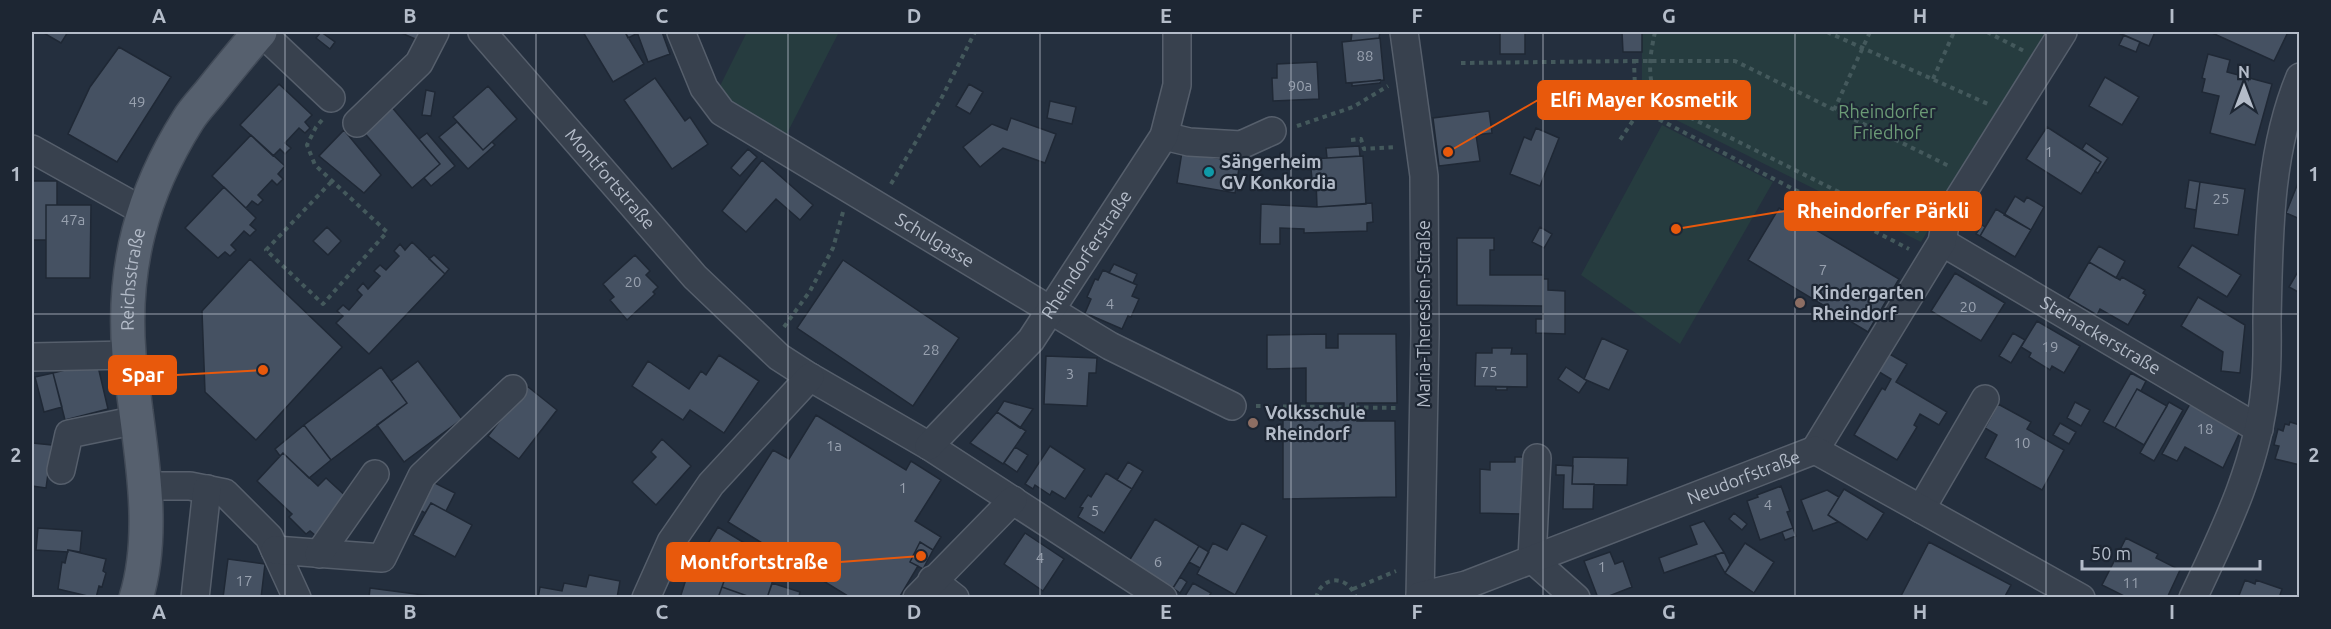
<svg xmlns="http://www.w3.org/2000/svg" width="2331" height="629" viewBox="0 0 2331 629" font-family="Ubuntu,sans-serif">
<rect width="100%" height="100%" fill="#242f3e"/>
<!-- green -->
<path fill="#263c3f" d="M747,32h92l-59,115 -67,-47z
M1642,32h404l-125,210 -279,-139z
M1662,125l111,57 -93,162 -99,-69z"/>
<!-- building -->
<path fill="#455162" stroke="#1f2835" stroke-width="1.5" d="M42,32h26l-7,11z
M321,32l14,10 -5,7 -14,-11z
M399,32h25l-4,9z
M583,32h42l19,32 -31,18z
M625,32h15l-12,6z
M637,32h25l8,22 -22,8z
M1352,32h28l-1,6 -28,3z
M1488,32h154v20h-19l-1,-20 -97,1v21h-25v-21h-12z
M2116,32h39l-6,14z
M2210,32h78l-14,29z
M2124,35l16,7 -4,10 -17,-7z
M1380,38l4,42 -38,3 -4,-41z
M119,47l52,30 -54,85 -49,-28 22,-47z
M2208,54l22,6 -3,12 45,12 -17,61 -45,-12 9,-37 -17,-4 3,-13 -3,-1z
M1317,62l2,37 -46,2 -1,-23h5v-14z
M2105,77l34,20 -17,28 -33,-19z
M655,78l30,43 5,-4 18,27 -36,25 -48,-69z
M1380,80v3l-28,3v-3z
M279,84l33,31 -7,7 5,6 -5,5 -6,-5 -14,15 6,5 -6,6 -5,-5 -7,7 -33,-31z
M969,84l14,8 -13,22 -14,-8z
M488,86l29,33 -34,31 -30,-33z
M426,90l9,2 -4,24 -9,-1z
M1050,101l26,6 -4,17 -25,-6z
M390,105l50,59 -28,24 -51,-59z
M1489,111l3,22 -16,2 4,26 -41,5 -6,-48z
M1011,118l45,16 -11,29 -42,-15 -23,19 -17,-20 29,-23 15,6z
M457,122l26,28 9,-8 3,3 -27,24 -29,-32z
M2047,127l54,35 -20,32 -55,-35z
M1536,128l23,10 -19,48 -30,-12 14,-37 7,3z
M344,130l37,45 -17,18 -45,-37z
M427,133l28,33 -24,20 -7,-8 16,-14 -21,-25z
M251,135l34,31 -7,8 5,5 -6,6 -5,-5 -14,15 5,5 -5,5 -6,-4 -6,7 -34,-32z
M2086,143l22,15 -10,15 -3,-2 6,-9 -19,-13z
M1359,146l1,10 -33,2 -1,-10z
M748,149l9,8 -17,19 -9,-8z
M1182,152l58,10 -5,31 -58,-10z
M1363,156l3,48 -49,3 -1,-28h-4l-2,-20z
M762,160l51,45 -13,15 -24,-21 -30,33 -24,-21z
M2300,178v41l-14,-6z
M2189,180l11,2 -4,28 -11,-2z
M32,181h25v24h-11v35h-14z
M2200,182l45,7 -7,46 -44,-7z
M224,187l32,31 -6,7 6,5 -6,6 -6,-5 -13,14 5,5 -6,6 -5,-4 -7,6 -33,-30z
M2015,196l9,6 3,-5 17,10 -13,23 -27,-15z
M1372,203l1,19 -6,1v8l-63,2v-4l-24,-1v16h-20l1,-40 56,3z
M46,205h45l-1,73h-44z
M1779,208l120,71 -31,53 -120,-72z
M1996,209l35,21 -16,27 -35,-21z
M1982,225l3,2 -5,9 -4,-2z
M327,227l14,14 -13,14 -15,-14z
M1540,227l12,7 -8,14 -12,-6z
M1457,238h37v12h-4v25h53v31l-86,-1z
M412,242l33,32 -76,80 -33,-31 7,-7 -6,-5 6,-6 6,5 13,-15 -5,-5 6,-7 5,6 12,-13 -6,-5 6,-6 6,5 13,-14 -5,-5 6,-7 5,6z
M2192,245l49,30 -14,22 -49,-30z
M2099,246l26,15 -9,17 -27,-16z
M434,255l15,14 -4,5 -16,-15z
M635,255l15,16 -4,4 12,12 -5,5 2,2 -28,26 -17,-20 4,-3 -11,-13z
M250,259l92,88 -86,93 -51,-48 -3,-81z
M843,260l116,78 -46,68 -116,-78z
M2089,262l31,18 2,-3 23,13 -2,3 3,2 -18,30 -28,-16 -3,6 -29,-17z
M1114,264l23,10 -4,9 -24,-10z
M2300,268v25l-11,-6z
M1103,270l34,15 -5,11 7,3 -8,18 -3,-1 -6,13 -37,-16 6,-14 -4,-2 8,-18 3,1z
M1955,273l50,30 -24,38 -50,-30z
M1543,279h5v11l17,1v43l-29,-1v-14h7z
M2198,297l47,28 -5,48 -19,-2 2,-19 -42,-26z
M2037,321l43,25 -16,27 -12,-7 -2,4 -21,-13 2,-4 -10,-6z
M2013,333l12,7 -14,23 -12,-7z
M1326,334v14h12v-14h58l1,69h-40v18h38l1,76 -113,2v-79h61v-17h-38v-35l-39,1v-34z
M1602,338l26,12 -19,40 -25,-11z
M1492,348h20l-1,6h16v33l-52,-1 1,-33h16z
M1886,352l21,12 -11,18 51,30 -8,13 -19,-11 -6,11 3,2 -20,33 -43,-25 28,-47 3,2 6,-11 -15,-9z
M719,355l40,26 -35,52 -34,-23 -7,10 -51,-34 16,-25 41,28 12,-18 5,4z
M1046,356l51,2 -1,15h-7l-2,33 -43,-2z
M418,361l44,58 -58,43 -27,-37 30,-22 -16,-22z
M97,362l11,47 -43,11 -12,-47z
M381,367l26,36 -76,57 -27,-35z
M1566,367l21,14 -8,12 -21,-14z
M53,373l9,34 -18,5 -9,-35z
M2131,373l15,8 -5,10 -4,-2 -22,39 -12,-6z
M527,386l30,24 -38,49 -31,-23z
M1496,387h11v3h-11z
M2137,389l30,17 -23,39 -29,-17z
M1004,401l29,8 -13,19 -23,-16z
M2075,402l15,8 -9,16 -14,-8z
M2169,402l14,8 -29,51 -14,-8z
M1998,404l33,18 -4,7 37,21 -22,40 -57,-32 12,-23 -12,-7z
M2190,404l50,28 -17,36 -38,-21 -8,14 -15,-7z
M997,412l29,19 -23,33 -33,-21z
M816,415l90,55 5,-9 30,19 -26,41 26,16 -8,13 -13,-8 -10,20 8,4 -19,32h-48l-123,-76 45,-72 16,9z
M2290,422l10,3v40l-25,-6 4,-13 -5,-1 4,-16 5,2 2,-7 4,1z
M2060,423l16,9 -7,12 -16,-9z
M304,425l27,35 -22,18 -26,-25 -3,3 -5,-7z
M662,439l29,27 -35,39 -24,-23 24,-25 -5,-5z
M32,443l20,2 -6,43 -14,-2z
M1050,446l35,23 -20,30 -13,-8 -2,4 -15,-10 -2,4 -8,-5z
M1015,447l13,8 -11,17 -13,-9z
M283,453l35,33 8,-8 24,22 -34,36 -6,-5 -4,3 -17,-17 3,-3 -35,-33z
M1515,457h13l-1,25h-5l-1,32 -41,-1v-44l10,1v-8h25z
M1573,457l55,1 -1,27 -55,-1z
M1128,462l15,9 -11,18 -15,-9z
M1556,465l17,1 -1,18h22l-1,25h-30l1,-34h-8z
M1106,473l26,16 -28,44 -26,-16 5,-9 -3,-1 8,-12 3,2z
M429,480l26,13 -9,18 -15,-8 -6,10 -10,-6z
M1781,486l9,25 -3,1 6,16 -33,12 -13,-39 11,-4 -1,-2z
M1844,489l40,24 -17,27 -39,-25z
M1827,490l12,7 -11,18 10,7 -25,9 -12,-31z
M431,503l41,22 -17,32 -42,-22z
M1734,513l13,11 -5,6 -13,-11z
M1155,519l44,27 -26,42 -44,-27z
M1704,521l20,31 -60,21 -5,-15 38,-14 -7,-18z
M1242,523l25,13 -32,59 -38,-21 16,-31 14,7z
M718,527l61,37 -12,34h-14l-31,-11 6,-17 -30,-10z
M38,528l44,3 -2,21 -12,-2v2l-32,-2z
M1793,528l3,8 -11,4 -3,-8z
M1025,533l39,26 -21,32 -39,-27z
M2126,538l32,16 -2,4 24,12 -13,28h-39l-26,-13z
M920,542l13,8 -10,19 -13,-7z
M1929,542l82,43 -7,13h-104z
M1745,543l29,19 -20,31 -29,-20z
M1199,546l10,6 -9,16 -11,-6z
M68,550l38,9 -3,12 3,2 -4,14 -3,-1 -3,12 -38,-9 4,-27 3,1z
M1610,552l5,12 8,-3 9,26 -28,11h-6l-14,-37z
M1724,552l6,13 -5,8 -10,-18z
M228,559l37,5 -4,34h-38z
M698,560l30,10 -10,28h-38l8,-25 5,2z
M589,575l31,6 -3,17h-79l2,-11 22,4 2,-8 22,4z
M1180,577l7,5 -7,11 -7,-5z
M2245,580l10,4 1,-4 26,9 -3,9h-41z
M772,583l28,9 -1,4 5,2h-37z
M1193,583l18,10 -3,5 -23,-2z
M722,587l31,11h-35z
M370,588l76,10h-77z"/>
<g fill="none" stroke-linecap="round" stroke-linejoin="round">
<defs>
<g id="minor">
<path d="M261,32l70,66"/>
<path id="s1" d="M482,32l213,245 84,80 31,20 119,69 234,152"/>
<path id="s2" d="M681,32l23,56 18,24 388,234 122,60"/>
<path d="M1404,32l20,144 1,158 -5,264"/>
<path d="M357,123l62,-60 16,-31"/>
<path d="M1164,136l25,6 52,3 31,-14"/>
<path d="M32,149l111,62"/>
<path id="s3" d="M1942,242l317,187"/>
<path d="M32,357l97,-2"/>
<path id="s4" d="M929,446l102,-106 133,-204 13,-51v-53"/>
<path d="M1815,450l127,-208 4,-23 117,-187"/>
<path d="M1537,458l-5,101 44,39"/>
<path d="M61,470l8,-36 68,-14"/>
<path d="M146,486h44l35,7 44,44 28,61"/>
<path d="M1921,509l64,-110"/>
<path d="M275,550l107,8 40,-82 91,-87"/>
<path d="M319,554l56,-80"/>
<path d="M932,580l23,18"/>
<path id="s5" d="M1420,596l46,-11 349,-135 266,148"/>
<path d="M195,598l12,-109"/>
<path d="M646,598l25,-56 40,-58 99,-107"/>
<path d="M917,598l96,-98"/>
<path d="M2193,598c32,-68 65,-135 72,-210 3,-23 2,-46 2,-68 2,-82 1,-166 33,-243"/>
</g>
<g id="major">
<path id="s6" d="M136,598c18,-58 8,-127 0,-186 -2,-19 -6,-39 -7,-58 -7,-87 13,-161 59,-234 6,-10 15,-19 23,-29 16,-20 32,-40 49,-59"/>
</g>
</defs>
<!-- minor casing -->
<use href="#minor" stroke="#565f6c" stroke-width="30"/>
<!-- major casing -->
<use href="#major" stroke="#414a57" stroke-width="36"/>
<!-- path -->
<path stroke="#44595c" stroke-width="4" stroke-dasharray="4.5 4.5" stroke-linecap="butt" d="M1655,32c-6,28 -7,39 0,68l262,131 1,-2
M1827,32l161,72
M1987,32l37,19
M1634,61h101l214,105
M1461,63l173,-2 2,55 -18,27
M1933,79l21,-47
M1635,107l274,142
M1834,110l36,-78
M322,120l-6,7 -9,18 8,20 72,67 -64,72 -57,-54 66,-69
M1297,126l56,-19 35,-21
M1351,140l10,-1 3,10 33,-2
M891,184l50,-85 34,-67
M784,327l26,-36 23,-43 10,-36
M1256,406l143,2
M1353,589l43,-18
M1316,598c6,-24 33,-23 40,0"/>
<!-- minor -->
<use href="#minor" stroke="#38414e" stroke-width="27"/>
<!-- major -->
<use href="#major" stroke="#56606e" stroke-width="33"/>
</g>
<!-- grid -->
<path fill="none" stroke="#b4bcc9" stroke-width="1.5" stroke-opacity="0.55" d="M285,32v566M536,32v566M788,32v566M1040,32v566M1291,32v566M1543,32v566M1795,32v566M2046,32v566M32,314h2268"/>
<!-- markers -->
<circle fill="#0f9aa8" stroke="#1d2633" stroke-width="2" cx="1209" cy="172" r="6"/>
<g fill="#8d6e63" stroke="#1d2633" stroke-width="2">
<circle cx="1800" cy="303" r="6"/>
<circle cx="1253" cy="423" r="6"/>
</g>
<g text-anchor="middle" stroke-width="4.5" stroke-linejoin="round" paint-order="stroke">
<!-- number labels -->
<g font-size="15" fill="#98a1af">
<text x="1365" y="61">88</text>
<text x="1300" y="91">90a</text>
<text x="137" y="107">49</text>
<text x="2049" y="157">1</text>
<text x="2221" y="204">25</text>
<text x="73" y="225">47a</text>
<text x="1823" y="275">7</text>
<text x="633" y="287">20</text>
<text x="1110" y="309">4</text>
<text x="1968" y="312">20</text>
<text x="2050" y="352">19</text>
<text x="931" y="355">28</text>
<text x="1489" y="377">75</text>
<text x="1070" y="379">3</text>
<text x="2205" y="434">18</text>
<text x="2022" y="448">10</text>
<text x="834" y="451">1a</text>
<text x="903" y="493">1</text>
<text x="1768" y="510">4</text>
<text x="1095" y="516">5</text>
<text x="1040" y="563">4</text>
<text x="1158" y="567">6</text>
<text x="1602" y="572">1</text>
<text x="244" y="586">17</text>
<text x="2131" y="588">11</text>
</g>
<!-- park labels -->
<g font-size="18" fill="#6b9a76" stroke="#1d2633">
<text x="1887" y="118">Rheindorfer<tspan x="1887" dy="21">Friedhof</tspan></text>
</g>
<!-- poi labels -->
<g font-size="18" font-weight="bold" fill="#b4bcc9" stroke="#1d2633" text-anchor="start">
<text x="1221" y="168">Sängerheim<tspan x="1221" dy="21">GV Konkordia</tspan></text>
<text x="1812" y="299">Kindergarten<tspan x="1812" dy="21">Rheindorf</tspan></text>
<text x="1265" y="419">Volksschule<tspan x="1265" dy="21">Rheindorf</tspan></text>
</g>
<!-- street labels -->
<g font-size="18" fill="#b4bcc9" stroke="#1d2633">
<text dy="6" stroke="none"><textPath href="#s1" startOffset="195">Montfortstraße</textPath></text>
<text dy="6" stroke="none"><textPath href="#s2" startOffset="339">Schulgasse</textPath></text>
<text dy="6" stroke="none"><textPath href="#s4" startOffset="249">Rheindorferstraße</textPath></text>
<text dy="6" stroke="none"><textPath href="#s6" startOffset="321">Reichsstraße</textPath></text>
<text transform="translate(1424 314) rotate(-90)" y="6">Maria-Theresien-Straße</text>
<text dy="6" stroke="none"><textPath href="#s3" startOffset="184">Steinackerstraße</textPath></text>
<text dy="6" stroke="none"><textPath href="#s5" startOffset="345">Neudorfstraße</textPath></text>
</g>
</g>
<!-- callouts -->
<path fill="none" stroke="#e8590c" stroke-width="2" d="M1448 152L1538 100M1676 229L1785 211M263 370L176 375M921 556L840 562"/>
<g fill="#e8590c" stroke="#1d2633" stroke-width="2">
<circle cx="1448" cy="152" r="6"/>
<circle cx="1676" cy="229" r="6"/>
<circle cx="263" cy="370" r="6"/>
<circle cx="921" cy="556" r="6"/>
</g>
<g fill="#e8590c" stroke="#e8590c" stroke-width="2">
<rect x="1538" y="81" width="212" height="38" rx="6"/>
<rect x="1785" y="192" width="196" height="38" rx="6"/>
<rect x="109" y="356" width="67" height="38" rx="6"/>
<rect x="667" y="543" width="173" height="38" rx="6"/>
</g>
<g font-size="20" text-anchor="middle" font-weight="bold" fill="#fff">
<text x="1644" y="107">Elfi Mayer Kosmetik</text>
<text x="1883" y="218">Rheindorfer Pärkli</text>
<text x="143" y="382">Spar</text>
<text x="754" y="569">Montfortstraße</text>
</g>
<!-- border -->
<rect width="2331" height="629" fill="none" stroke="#1d2633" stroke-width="66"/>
<!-- north arrow -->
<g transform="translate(2244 87)" stroke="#1d2633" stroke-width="4.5" paint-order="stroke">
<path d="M0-4.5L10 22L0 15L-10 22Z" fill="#b4bcc9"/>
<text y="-9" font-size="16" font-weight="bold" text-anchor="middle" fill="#b4bcc9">N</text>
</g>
<!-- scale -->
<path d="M2082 560v9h178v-9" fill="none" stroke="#b4bcc9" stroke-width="3"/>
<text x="2091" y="560" font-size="18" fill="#b4bcc9" stroke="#1d2633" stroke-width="4.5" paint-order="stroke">50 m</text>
<rect x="33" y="33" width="2265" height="563" fill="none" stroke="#b4bcc9" stroke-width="2"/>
<g font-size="20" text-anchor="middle" font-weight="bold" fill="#b4bcc9">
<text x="159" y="23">A</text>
<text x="410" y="23">B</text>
<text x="662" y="23">C</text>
<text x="914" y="23">D</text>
<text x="1166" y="23">E</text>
<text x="1417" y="23">F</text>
<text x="1669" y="23">G</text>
<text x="1920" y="23">H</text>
<text x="2172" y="23">I</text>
<text x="16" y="181">1</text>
<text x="2314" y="181">1</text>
<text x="16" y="462">2</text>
<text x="2314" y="462">2</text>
<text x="159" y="619">A</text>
<text x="410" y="619">B</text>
<text x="662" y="619">C</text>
<text x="914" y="619">D</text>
<text x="1166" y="619">E</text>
<text x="1417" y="619">F</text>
<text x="1669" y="619">G</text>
<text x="1920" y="619">H</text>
<text x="2172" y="619">I</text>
</g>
</svg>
